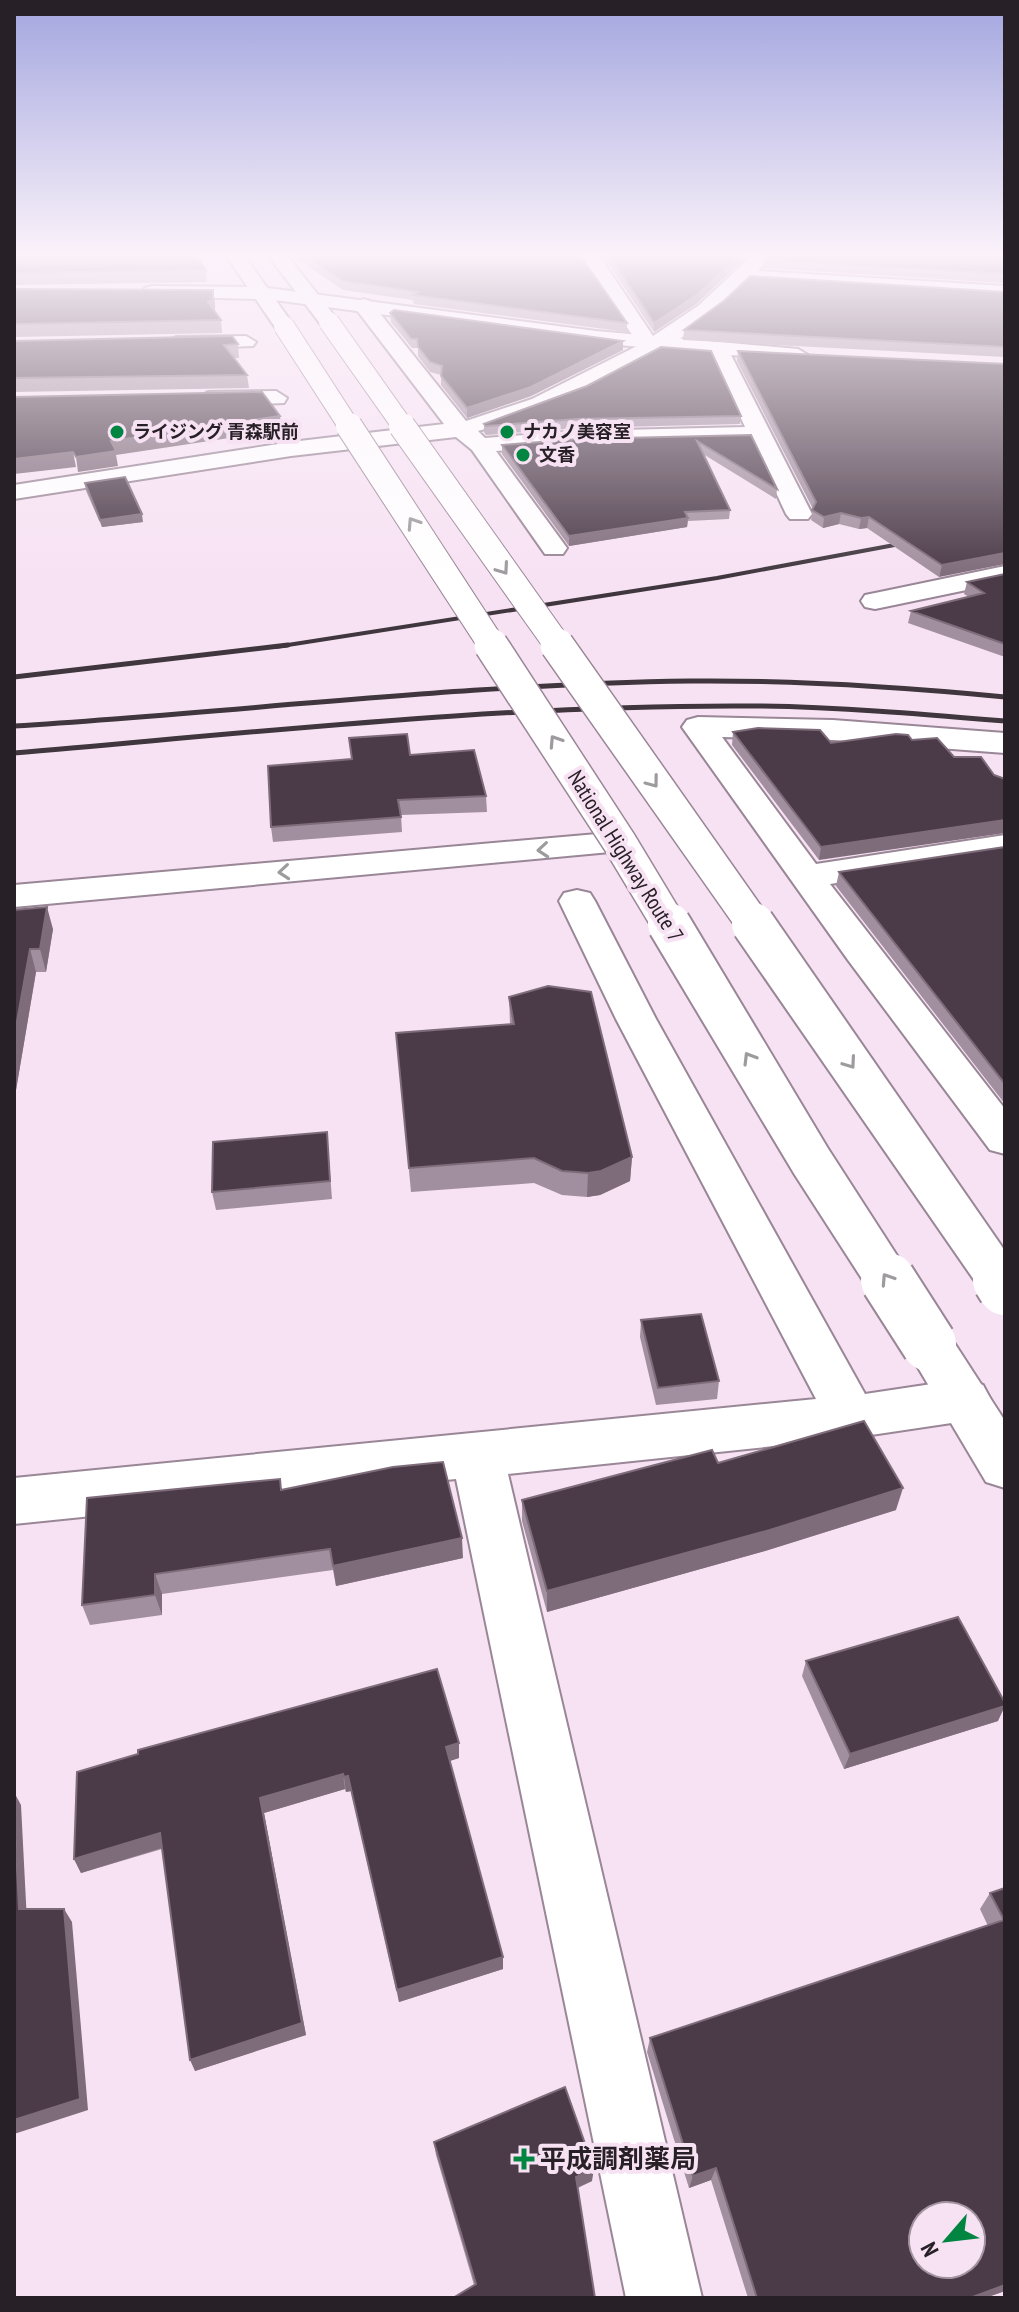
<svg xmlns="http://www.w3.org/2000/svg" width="1019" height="2312" viewBox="0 0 1019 2312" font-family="'PT Sans Narrow','Noto Sans JP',sans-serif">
<rect width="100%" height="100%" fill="#f7e2f3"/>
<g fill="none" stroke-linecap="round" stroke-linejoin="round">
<defs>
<path id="minor" d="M580,254h18l55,82 45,-30 56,-52h19l-15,17 247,15v12l-257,-16c-63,68 -181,125 -270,149l7,7 93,-7 167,-4 -35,-76 3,-4h14l85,167 -4,5h-18l-4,-5 -34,-73 -174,4 -82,6 71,97 -4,6h-18l-73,-104 -16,-13 -165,19 -277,43v-14l277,-43 153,-18 -91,-119 10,-6 7,2 96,120 66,-22 107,-54 -52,-76z
M152,286l108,1 10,6 -10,6 -115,-3 -3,-4 3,-4z
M246,336l10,6 -3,4 -77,3 -10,-6 10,-6z
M276,391l11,7 -3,5 -76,3 -11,-7 11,-7z
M1005,566v16l-130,27 -10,-2 -4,-6 4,-6 10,-2z
M698,717l135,3 172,13v20l-172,-13 -111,-3 94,127 189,-29v22l-175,27 175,225v45l-15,-4 -142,-190 -161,-226 -5,-7 5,-7z
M620,832l12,4 6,7 -6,7 -618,57v-22z
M577,890l13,3 5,8 61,118 209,375 100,-15 18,6 8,15 -8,15 -18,6 -114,17 -343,36 194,824h-76l-170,-819 -442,45v-46l802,-79 -200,-380 -57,-118 5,-8z"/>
<path id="major" d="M260,287l336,44 202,18 10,6 -10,6 -202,-18 -343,-46 -3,-4z"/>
<path id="highway" d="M225,254h18l51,72 -3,4h-14z
M267,254h19l50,64 3,4 -3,4h-14z
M929,1324l17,6 59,91v67l-19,-6 -82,-138 8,-14z"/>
</defs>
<!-- minor casing -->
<use href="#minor" stroke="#998696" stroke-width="4"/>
<!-- major casing -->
<use href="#major" stroke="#998696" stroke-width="4"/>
<!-- highway casing -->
<use href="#highway" stroke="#998696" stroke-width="4"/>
<!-- minor -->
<use href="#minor" fill="#fff" fill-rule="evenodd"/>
<!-- major -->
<use href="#major" fill="#fff" fill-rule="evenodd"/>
<!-- highway -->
<use href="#highway" fill="#fff" fill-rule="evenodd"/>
<!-- rail-far1 -->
<path stroke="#40363e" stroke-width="4" d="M275,647l442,-69 199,-37"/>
<!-- rail -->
<path stroke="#40363e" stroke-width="5" d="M14,677l274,-32
M14,726c225,-14 451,-42 677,-45 105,-1 210,6 314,16
M14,753c247,-21 495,-49 743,-47 83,1 165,8 248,15"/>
<defs>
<path id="highway-bridge-far4" d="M329,322l75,106
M284,326l66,102"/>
<path id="highway-bridge-far3" d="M349,426l144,221
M402,426l157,221"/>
<path id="highway-bridge-far2" d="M491,645l129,198 50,83
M557,645l198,281"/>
<path id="highway-bridge-far1" d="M669,924l142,237 78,121
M753,924l248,358"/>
<path id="highway-bridge" d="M888,1280l41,64
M1000,1280l5,8"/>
</defs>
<!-- highway-bridge-far4 casing -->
<use href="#highway-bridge-far4" stroke="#998696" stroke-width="22" stroke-linecap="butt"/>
<!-- highway-bridge-far3 casing -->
<use href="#highway-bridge-far3" stroke="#998696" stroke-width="28" stroke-linecap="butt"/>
<!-- highway-bridge-far2 casing -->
<use href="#highway-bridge-far2" stroke="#998696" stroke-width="36" stroke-linecap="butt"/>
<!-- highway-bridge-far1 casing -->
<use href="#highway-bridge-far1" stroke="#998696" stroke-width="46" stroke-linecap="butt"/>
<!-- highway-bridge casing -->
<use href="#highway-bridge" stroke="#998696" stroke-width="58" stroke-linecap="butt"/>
<!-- highway-bridge-far4 -->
<use href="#highway-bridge-far4" stroke="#fff" stroke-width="20"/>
<!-- highway-bridge-far3 -->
<use href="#highway-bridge-far3" stroke="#fff" stroke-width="26"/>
<!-- highway-bridge-far2 -->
<use href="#highway-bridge-far2" stroke="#fff" stroke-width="33"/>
<!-- highway-bridge-far1 -->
<use href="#highway-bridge-far1" stroke="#fff" stroke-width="42"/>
<!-- highway-bridge -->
<use href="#highway-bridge" stroke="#fff" stroke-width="54"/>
</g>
<!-- wall -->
<path fill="#a18e9e" d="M14,254l192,16 1,12 -193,3z
M296,254h285l4,8 42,61v9l-213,-28 -1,-4 -70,-10 -46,-31z
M602,254h148l-54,50 -42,28z
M1005,254v29l-241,-15 1,-8z
M14,289l201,13v10l6,8 1,13 -208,4z
M1005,292v65l-322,-17 1,-10z
M390,313l233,37 -92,46 -64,22 -26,-33v-10l-11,-3 -12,-16v-8h-6l-21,-26z
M14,341l224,3 1,14h-5l13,17 2,13 -235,4z
M738,351l267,13 -66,213 -72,-49 -8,1 -20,-5 -16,4 -12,-8 2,-11 -76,-148z
M587,386l154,30 -1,8 -162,4 -92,7 -2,-3v-8z
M751,435l26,54 -1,10 -73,-45 27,56 -1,9 -41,2 -1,6 -118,19 -67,-92v-9z
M85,483l58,39 -41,5 -16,-36z
M1005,574v83l-97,-34 3,-12 58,-14 -5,-3 3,-12z
M733,732l98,11 65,-9 -77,126 -87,-115z
M410,755l76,41 1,16 -86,3 1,17 -129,10 -2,-15z
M1005,847v257l-169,-218 3,-14z
M14,910l39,19 -7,43h-10l-22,130z
M509,997l123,160 -2,24 -30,14 -13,2 -25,-2 -28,-12 -123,9 -15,-159 114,-9z
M327,1132l5,67 -116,11 -4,-18z
M641,1320l78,61 -2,18 -61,6 -16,-68z
M718,1463l178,47 -131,41 -218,61 -25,-91v-21z
M282,1490l181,68 -127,28 -3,-16 -171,24v21l-72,10 -8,-20z
M806,1661l192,60 -154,48 -42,-93z
M459,1758l-10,3 54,208 -104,33 -48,-211 -5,1 -1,-3 -81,24 42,222 -111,36 -33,-222 -81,24 -7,-14 3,-87z
M1005,1888v403l-20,7h-237l-37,-118 -22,8 -42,-136 3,-14 338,-112 -8,-17 10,-16z
M434,2142l158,39 -14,7 -104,97 -38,-130z"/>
<!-- shaded-wall -->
<path fill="#7f6c7b" d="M742,254h8l-54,50 -42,28v-9z
M213,290l2,12v11l-7,-11z
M623,341v9l-92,46 -64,22v-10z
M280,416l2,14 -166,25 2,11 -40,6 -2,-15 35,-16z
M73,452l3,15 -62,7v-15z
M841,513l-2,11 -16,4 1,-11z
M142,514l1,8 -41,5 -2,-7z
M869,517l-2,11 -8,1 2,-11z
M688,518l-1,9 -118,19v-10z
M1005,553v11l-66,13 3,-12z
M1005,820v13l-186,27 2,-13z
M47,907l6,22 -7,43 -6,-23z
M30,949l6,23 -22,130v-64z
M632,1157l-2,24 -30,14 -13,2 1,-24z
M903,1488l-7,22 -131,41 -218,61v-21z
M462,1538l1,20 -127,28 -3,-20z
M155,1574l7,20v21l-7,-20z
M1005,1706l-7,15 -154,48 6,-15z
M459,1743v15l-12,4 -1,-15z
M343,1774l2,15 -81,24 42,222 -111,36 -5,-11 70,-262z
M348,1776l3,15 -5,1 -2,-15z
M14,1792l7,13 6,117 -8,-13z
M160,1833l5,14 -84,26 -7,-14z
M64,1909l8,13 16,188 -74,24v-14z
M503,1957v12l-104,33 -2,-12z
M716,2168l-5,12 -22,8 4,-12z
M594,2169l-2,12 -18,8 2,-12z
M1005,2285v6l-20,7h-15z"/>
<!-- building -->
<path fill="#4b3a48" stroke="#7f6c7b" stroke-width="2" fill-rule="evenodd" d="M14,254h178l5,1 9,15 -192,3z
M302,254h279l4,8 42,61 -214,-28 5,-3 -75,-11z
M608,254h134l-45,41 -43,28z
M769,254h236v20l-240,-14z
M750,276l255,16v55l-321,-17 41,-30z
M14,289l199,1v10l-5,2 13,18 -207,4z
M394,310l229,31 -92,46 -64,21 -26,-32 1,-10 -12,-4 -12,-15 -1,-8h-6l-21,-26z
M232,336l6,8 -14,1 23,30 -233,3v-37z
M661,347l50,4 30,65 -163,3 -92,7 -2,-2 103,-38z
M738,351l267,13v189l-63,12 -73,-48 -8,1 -20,-5 -17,4 -12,-7 4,-8z
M262,392l18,24 -169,25 5,10 -40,6 -3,-5 -59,7v-62z
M751,435l26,54 -80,-48 33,69 -45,2 3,6 -119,18 -67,-91 76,-6z
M125,477l17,37 -42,6 -15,-37z
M1005,574v70l-94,-33 73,-18 -17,-11z
M758,728l62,2 11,13 65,-9 12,1 4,5 25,-2 17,19h27l13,18 11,4v41l-184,27 -88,-115z
M407,734l3,21 64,-5 12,46 -88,4 3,17 -130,10 -3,-61 84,-7 -3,-21z
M1005,847v237l-166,-212z
M47,907l-7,42h-10l-16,89v-128z
M548,986l43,6 41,165 -31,14 -13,2 -26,-2 -28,-13 -125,10 -13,-135 118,-9 -5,-27z
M327,1132l3,49 -118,11 1,-50z
M701,1314l18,67 -61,7 -17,-68z
M864,1421l39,67 -133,42 -223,61 -25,-91 190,-50 6,13z
M443,1462l19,76 -129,28 -3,-17 -175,25v21l-73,10 5,-107 193,-19 1,11 112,-23z
M958,1617l47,86v3l-155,48 -44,-93z
M437,1669l22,74 -13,4 57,210 -106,33 -49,-214 -4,1 -1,-3 -83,24 42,225 -112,37 -30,-227 -86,26 3,-87 61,-18v-4z
M14,1809l5,100h45l16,190 -66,21z
M1005,1888v397l-35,13h-213l-41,-130 -23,8 -43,-138 354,-118 -14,-27zM923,2216h48v48h-48z
M565,2087l29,82 -18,8 19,121h-142l23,-14 -42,-142z"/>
<!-- one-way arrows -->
<defs><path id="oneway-chevron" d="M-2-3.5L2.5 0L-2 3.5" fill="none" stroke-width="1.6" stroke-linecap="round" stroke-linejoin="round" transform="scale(2)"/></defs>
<g stroke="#9e9b9e">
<use href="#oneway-chevron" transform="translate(413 523) rotate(-123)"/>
<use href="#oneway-chevron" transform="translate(503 569) rotate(55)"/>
<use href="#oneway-chevron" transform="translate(555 741) rotate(-123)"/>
<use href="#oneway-chevron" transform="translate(653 782) rotate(53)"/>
<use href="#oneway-chevron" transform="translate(543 850) rotate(175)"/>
<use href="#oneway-chevron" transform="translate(284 872) rotate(175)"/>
<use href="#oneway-chevron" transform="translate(749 1058) rotate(-121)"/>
<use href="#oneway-chevron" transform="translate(850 1063) rotate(55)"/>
<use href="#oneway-chevron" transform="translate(887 1279) rotate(-123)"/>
</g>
<!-- sky -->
<linearGradient id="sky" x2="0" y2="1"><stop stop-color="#a3a6df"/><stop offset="0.44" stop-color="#fbf2fa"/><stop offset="1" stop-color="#fbf2fa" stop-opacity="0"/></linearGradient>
<rect width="1019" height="578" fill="url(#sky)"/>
<!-- markers -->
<g fill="#028541" stroke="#f7e2f3" stroke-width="3">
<circle cx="117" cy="432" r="8"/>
<circle cx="507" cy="432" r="8"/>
<circle cx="523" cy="455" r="8"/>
<path d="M520 2147h8v8h8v8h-8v8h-8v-8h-8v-8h8z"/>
</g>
<g text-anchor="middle" stroke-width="8" stroke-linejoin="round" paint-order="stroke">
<!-- far-poi labels -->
<g font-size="18" font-weight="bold" fill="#282027" stroke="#f7e2f3" text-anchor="start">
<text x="133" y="438">ライジング 青森駅前</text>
<text x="523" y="438">ナカノ美容室</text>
<text x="539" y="461">文香</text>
</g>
<!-- street labels -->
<g font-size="22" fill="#282027" stroke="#f7e2f3">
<text transform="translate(626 856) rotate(58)" y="8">National Highway Route 7</text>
</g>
<!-- near-poi labels -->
<g font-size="26" font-weight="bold" fill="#282027" stroke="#f7e2f3" text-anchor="start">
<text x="540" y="2168">平成調剤薬局</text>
</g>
</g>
<!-- border -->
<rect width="1019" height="2312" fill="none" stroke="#282027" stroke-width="32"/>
<!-- north arrow -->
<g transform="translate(947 2240) rotate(242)"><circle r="38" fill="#f7e2f3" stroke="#a494a1" stroke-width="2"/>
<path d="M0-6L14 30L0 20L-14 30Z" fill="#028541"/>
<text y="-12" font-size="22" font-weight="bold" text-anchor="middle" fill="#282027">N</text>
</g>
</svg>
